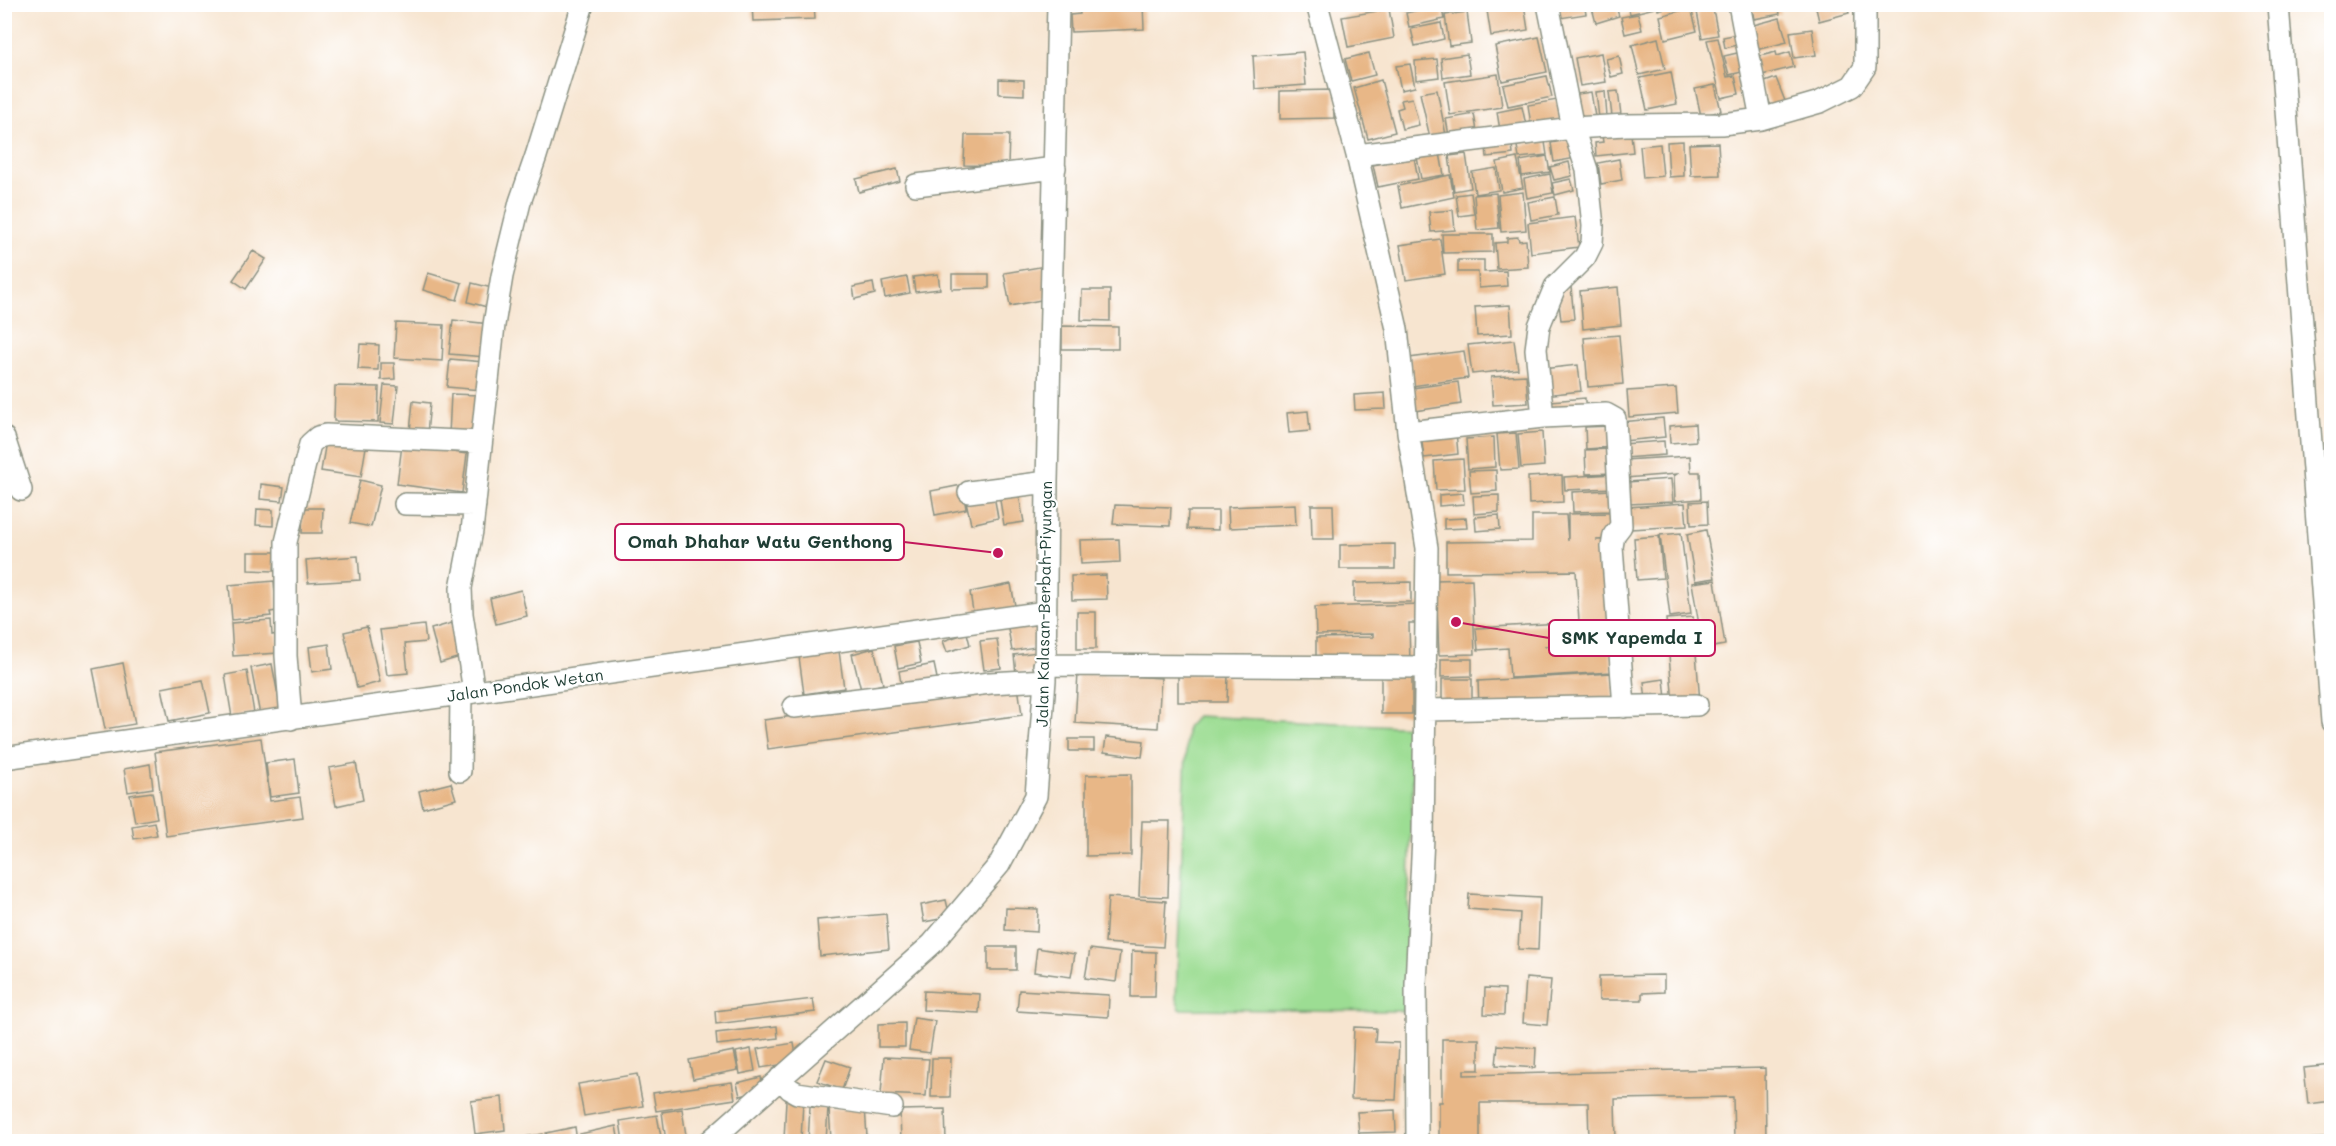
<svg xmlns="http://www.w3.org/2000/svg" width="2336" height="1146" viewBox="0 0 2336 1146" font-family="Mali,sans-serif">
<rect width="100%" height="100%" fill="#fff"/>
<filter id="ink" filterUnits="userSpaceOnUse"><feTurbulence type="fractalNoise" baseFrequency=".0167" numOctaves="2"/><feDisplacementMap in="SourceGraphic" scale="12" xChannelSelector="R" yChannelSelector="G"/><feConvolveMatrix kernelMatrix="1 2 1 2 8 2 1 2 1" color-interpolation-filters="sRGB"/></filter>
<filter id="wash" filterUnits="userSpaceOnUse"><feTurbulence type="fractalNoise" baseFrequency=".008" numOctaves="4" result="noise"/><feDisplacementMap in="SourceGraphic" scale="24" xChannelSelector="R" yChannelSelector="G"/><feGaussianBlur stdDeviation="1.35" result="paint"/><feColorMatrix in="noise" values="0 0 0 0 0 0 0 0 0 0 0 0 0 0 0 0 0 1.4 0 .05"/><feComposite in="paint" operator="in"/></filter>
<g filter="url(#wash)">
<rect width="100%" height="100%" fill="#f7e5d0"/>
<!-- green -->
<path fill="#9cdd93" stroke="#5e8d64" stroke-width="1.5" d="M1197,716l218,11 -11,284 -224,-2 -4,-10 11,-272z"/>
<g id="blocks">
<!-- building -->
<path fill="#e8b787" d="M752,4h62l1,15 -62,2z
M1079,4h64l1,25 -73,3 -1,-17 10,-1z
M1402,4h24v1l-22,6z
M1486,4h38l4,26 -37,6z
M1558,4h26l2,10 -26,4z
M1591,4h24l4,12 -23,7z
M1628,4h27v4l-25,6z
M1657,4h19v1l-18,5z
M1751,4h27l2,10 -26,5z
M1815,4h32l2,9 -30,8z
M1441,5l3,14 -35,8 -3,-14z
M1691,8l6,23 -32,8 -5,-23z
M1389,9l5,29 -46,9 -6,-30z
M1713,9l5,26 -16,3 -5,-26z
M1467,12l4,31 -22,3 -4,-31z
M1638,14l4,16 -17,4 -4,-17z
M1780,18l7,24 -35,9 -6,-24z
M1441,23l3,16 -29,7 -4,-17z
M1812,29l4,26 -22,3 -4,-26z
M1743,33l2,10 -20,5 -2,-11z
M1539,37l8,35 -45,9 -7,-35z
M1658,38l7,31 -26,6 -7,-30z
M1718,38l9,39 8,-1 4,18 -18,4 -14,-58z
M1746,51l4,19 -21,5 -5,-19z
M1303,52l3,33 -51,4 -2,-33z
M1776,52l1,4 13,-4 4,15 -36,9 -5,-18z
M1369,53l6,22 -24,6 -6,-22z
M1601,53l5,29 -26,4 -5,-28z
M1467,54l3,20 -27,4 -2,-20z
M1619,56l4,18 -12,3 -5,-18z
M1437,59l2,18 -23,3 -1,-19z
M1410,64l5,23 -14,3 -5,-24z
M1671,72l6,32 -30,6 -7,-32z
M1498,74l4,33 -52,8 -5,-33z
M1547,76l5,21 -44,9 -5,-21z
M1776,78l9,23 -14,5 -9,-23z
M999,79l25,1v15l-25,-1z
M1381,80l14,52 -27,7 -14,-51z
M1715,85l6,26 -20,5 -6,-27z
M1334,90v28l-54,1v-28z
M1437,90l9,45 -16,3 -10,-45z
M1605,91l2,26 -8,1 -3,-26z
M1618,91l3,24 -9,1 -3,-24z
M1591,92l4,25 -19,4 -5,-26z
M1412,98l7,27 -17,4 -5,-20 6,-2 -2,-7z
M1557,100l4,20 -30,5 -3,-20z
M1522,107l4,18 -26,5 -3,-18z
M1474,114l3,17 -28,5 -3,-17z
M1630,125l3,27 -37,4 -1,-13 8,-1 -2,-13z
M965,135h44l-1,31 -44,-1z
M1511,136l2,18 -26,3 -2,-19z
M1573,139l3,19 -22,4 -3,-19z
M1683,141l1,35 -15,1 -2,-35z
M1545,142l2,13 -28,3 -2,-12z
M1718,143l2,32 -29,1 -2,-32z
M1660,144l3,32 -20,2 -3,-32z
M1440,153l4,22 -23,4 -4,-22z
M1466,154l5,34 -17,3 -5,-35z
M1547,156l3,16 -28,4 -2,-15z
M1414,157l4,22 -40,8 -5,-22z
M1517,158l6,30 -21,4 -5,-30z
M1619,159l3,21 -21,4 -3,-21z
M1569,162l3,14 -18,4 -4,-13z
M1496,168l3,22 -24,4 -3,-22z
M897,169l3,12 -41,11 -3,-13z
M1550,174l3,19 -26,5 -3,-19z
M1450,175l4,22 -52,11 -4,-22z
M1571,179l3,11 -19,5 -3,-12z
M1523,192l3,38 -25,2 -3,-37z
M1471,193l3,21 -15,2 -3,-21z
M1496,193l3,35 -22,2 -3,-35z
M1555,197l3,18 -27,5 -3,-18z
M1453,210l2,20 -24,2 -2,-20z
M1575,217l4,30 -48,6 -3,-30z
M1442,234h51v18l-50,1z
M1518,237l1,4 7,-1 2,27 -31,2 -2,-26 12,-1v-4z
M1440,239l5,35 -39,6 -6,-35z
M253,251l13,8 -20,30 -13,-9z
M1458,260h26v12l22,-1 1,15 -28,2 -1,-16h-20z
M1045,266l6,32 -41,8 -6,-33z
M428,273l34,10 -5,17 -34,-10z
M938,274l2,15 -25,3 -2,-15z
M952,274h37v14l-37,1z
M907,277l3,16 -25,5 -3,-16z
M472,283l20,5 -5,19 -19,-5z
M873,283l2,11 -20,5 -2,-12z
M1571,287l3,32 -13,1 -4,-32z
M1618,287l3,38 -38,4 -3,-38z
M1082,290h28v31l-29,-1z
M1510,305l2,29 -35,2 -2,-29z
M453,320l37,4 -4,33 -37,-3z
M396,323l48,2 -2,36 -48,-3z
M1062,326l56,1v22h-56z
M1619,335l4,49 -35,3 -4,-49z
M1514,340l4,29 -46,5 -4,-29z
M360,344l19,1 -1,25 -20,-1z
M1464,351l4,27 -56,8 -3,-28z
M450,359l34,3 -3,28 -34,-3z
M381,363h13l1,16 -14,1z
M1578,365l3,26 -36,4 -3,-26z
M1526,375l2,28 -35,2 -2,-28z
M1458,382l3,22 -46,7 -3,-23z
M384,385l14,1 -4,38 -14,-1z
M335,386l44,1 -1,35 -44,-1z
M1676,388l2,25 -49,4 -2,-26z
M1385,393l1,16 -31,1 -1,-15z
M451,394l28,1 -2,41 -28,-1z
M1585,398v16l-34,2v-15z
M413,401l17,2 -3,31 -17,-2z
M1308,411l2,20 -21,2 -2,-20z
M1663,418l2,19 -42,4 -2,-19z
M1695,424l1,17 -26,2 -1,-17z
M1612,426l1,21 -27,2 -1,-22z
M1456,431l2,23 -34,4 -3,-24z
M1542,432l2,34 -23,2 -3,-34z
M1516,433l3,36 -19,1 -3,-36z
M1494,437l1,30 -27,2 -2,-30z
M326,441l40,6 -5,30 -40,-6z
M1664,441l1,14 -42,3 -1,-14z
M402,445l65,9 -5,39 -65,-9z
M1613,449l1,24 -28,1 -1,-24z
M1690,456l1,16h9l1,27 -26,2 -1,-25 3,-2 -52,4 -1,-18z
M1463,459l2,30 -29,1 -2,-29z
M1496,470l1,21 -26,2 -2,-22z
M1614,474v14l-49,2 -1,-13z
M1562,475l1,27 -34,2 -1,-27z
M1671,479l2,23 -45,2 -1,-22z
M360,480l21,5 -10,42 -21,-4z
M261,484l23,3 -2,14 -22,-2z
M962,485l4,24 -31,6 -4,-24z
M1018,490l6,32 -20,3 -5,-31z
M1612,490l1,21 -40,1 -1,-20z
M1463,493l1,11 -25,2v-11z
M994,495l4,23 -27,6 -5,-23z
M1499,495v17l-25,2 -1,-18z
M1707,501l1,23 -17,1 -1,-23z
M1685,503l2,23 -57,3 -2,-22z
M1295,504l1,21 -67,3 -1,-21z
M1115,505l56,2 -1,19 -57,-2z
M1311,505h22l1,34h-22z
M303,508h20l-1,25h-20z
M257,509l16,1v16l-17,-1z
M1188,511h30v19l-31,-1z
M1610,513l1,26 -15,1h9l6,101 -67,5 66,-4 2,30 -102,6 -2,-30 -30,2 -2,-22 103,-6 -3,-51 -130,1v-30l86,-1v-26h34l2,26v-27z
M1499,515l1,14 -24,2 -1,-14z
M1466,518l1,10 -23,1v-10z
M1706,530l9,48 -20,3 -8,-47z
M1681,533l10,81 -21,3 -10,-82z
M1659,536l4,42 -26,2 -3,-42z
M1119,539l1,23 -39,2 -1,-24z
M1395,544v25h-55v-24z
M248,552h27l-1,19 -26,-1z
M358,556l2,24 -52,3 -2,-23z
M1106,575l1,24 -35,1 -1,-24z
M1472,579l3,75 -36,1 -3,-75z
M1715,580l10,65 -22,4 -11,-66z
M274,581l2,30 -6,1 1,4 -39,4 -3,-35z
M1411,582v20h-57v-19z
M1011,584l5,27 -42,7 -4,-26z
M521,590l6,26 -31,8 -6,-26z
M1421,604v19h-12l1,40 -94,3v-28l57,-1v-3l-57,1 -1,-28z
M1077,612h19v37h-19z
M1693,617l7,85 -27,2 -7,-85z
M1036,618l5,28 -29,5 -5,-28z
M271,620l1,15 5,-1 2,19 -46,3 -2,-33z
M452,623l8,34 -20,6 -9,-34z
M424,625l2,17 -21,2 3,29 -21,2 -7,-45z
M367,627l13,55 -23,6 -13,-56z
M967,633l3,12 -23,7 -4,-11z
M997,639l4,29 -17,2 -4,-29z
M917,642l4,21 -23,5 -4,-22z
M329,644l3,25 -20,3 -3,-25z
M874,648l9,36 -22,6 -9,-36z
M839,651l5,37 -40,6 -5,-37z
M1038,652l2,18 -24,4 -2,-19z
M1441,659h31v17l-31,1z
M123,663l12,61 -30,5 -12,-60z
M272,664l9,48 -21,3 -9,-47z
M934,664l4,19 -36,6 -3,-18z
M247,671l7,42 -22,4 -7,-42z
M1078,673l83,5 -3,50 -83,-5z
M1612,673l2,26 -135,8 -1,-26z
M1178,674l50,1 -1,27h-49z
M1412,674v40h-31v-39z
M1442,679h30v26h-30z
M1664,679l2,20 -20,2 -2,-19z
M203,680l7,33 -41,8 -7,-33z
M1018,686l4,29 -254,34 -4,-29z
M1106,737l38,4 -2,16 -38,-5z
M261,738l9,63 30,-4 3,20 -137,19 -11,-84z
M1069,739h25v12h-25z
M295,759l4,34 -29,4 -4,-34z
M356,763l7,37 -27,6 -7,-38z
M150,764l3,24 -25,4 -4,-23z
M1131,774v81l-45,1v-81z
M451,783l5,16 -33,9 -4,-17z
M152,792l5,26 -22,4 -5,-27z
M1142,821h28l-2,76 -29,-1z
M154,822l3,13 -23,4 -2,-13z
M1469,894l71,4 -2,52 -20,-1 2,-36 -52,-4z
M1108,897l58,4 -3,46 -58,-4z
M946,900l4,17 -26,5 -3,-17z
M1006,908l32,1 -1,23 -32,-2z
M886,914l3,35 -69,7 -3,-36z
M988,947h28v23h-28z
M1037,948l38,6 -4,23 -37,-5z
M1090,949l30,4 -4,29 -31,-4z
M1132,951l24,1 -1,45h-24z
M1664,975v17l-22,1v7h-43v-24z
M1526,978l25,2 -4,45 -24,-2z
M1485,988l20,1 -1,26 -20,-1z
M1019,990l90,5 -1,22 -91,-6z
M924,991l56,3 -1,19 -56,-3z
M813,999l2,13 -99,12 -1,-13z
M914,1018l21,3 -5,32 -21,-3z
M905,1023v24h-27v-23z
M777,1026l1,12 -61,7 -1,-12z
M1354,1027l22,1 -1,14 24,1 -3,57 -45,-1z
M1442,1039h37v31h-15v5l301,-7 1,74h-32l-1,-45 -118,2 1,43h-27l-1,-39h-108v39h-41v-40h3z
M794,1043l3,19 -36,6 -4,-19z
M1498,1045l38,3 -1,20 -39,-3z
M751,1049l4,22 -15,3 -4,-22z
M734,1051l4,19 -45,9 -4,-19z
M884,1057l45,2 -3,37 -45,-2z
M932,1058h19l-1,39h-19z
M826,1059l24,8 -8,23 -25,-9z
M2332,1065v36l-24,3 -4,-36z
M637,1074l6,32 -59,10 -6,-32z
M761,1077l3,14 -24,5 -3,-13z
M732,1082l3,17 -79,12 -3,-18z
M502,1097l3,33 -30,4 -4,-33z
M786,1100l17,1 -2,39h-17z
M810,1107l18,1 -2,34h-18z
M865,1107l2,30 -36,2 -2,-29z
M682,1109l5,33h-21l-4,-30z
M945,1109l1,33h-45l-1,-32z
M1395,1110l1,22 -37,1 -2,-21z
M657,1115l5,27h-39l-3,-21z
M616,1126l3,16h-37l-2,-8z
M575,1127l2,15h-29l-2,-9z
M543,1134l1,8h-40l-1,-2z
M499,1135l1,7h-31v-2z
M1270,1137v5h-30v-2z
M2332,1138v4h-33v-3z"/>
</g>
</g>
<g filter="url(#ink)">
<use href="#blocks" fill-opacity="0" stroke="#8b9182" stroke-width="1.5"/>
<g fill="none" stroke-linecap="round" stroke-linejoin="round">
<defs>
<path id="minor" d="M1317,4l40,151 40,174 11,103 19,116 -4,289 -7,147 1,158
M1739,4l22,115
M2278,4l54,718
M1357,155l216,-27 53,-3 96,-1 39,-5 59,-17 32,-16 13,-19v-63
M916,185l139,-17
M1543,417l-7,-68 3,-23 16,-39 30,-30 7,-14 1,-17 -6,-56 -14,-42 -25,-124
M1408,432l135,-15 63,-3 9,5 6,107 -7,9 -2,12 12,160
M4,438l17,52
M969,492l78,-10
M405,504l70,1
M1044,665l382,2
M474,692l-12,-78 -1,-26 11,-57 22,-206 8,-49 18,-74 16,-46 47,-152
M794,707l196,-24 55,-3
M1425,710l272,-5
M291,719l-5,-63v-114l24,-98 8,-7 8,-2 155,7
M4,758l1041,-146
M460,771l1,-77
M780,1078l10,11 7,4 95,14
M709,1142l223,-198 67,-79 37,-69 9,-116 2,-198 11,-478"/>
</defs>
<!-- minor casing -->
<use href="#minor" stroke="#8b9182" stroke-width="24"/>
<!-- minor -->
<use href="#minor" stroke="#fff" stroke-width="21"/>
</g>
</g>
<g text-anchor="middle" stroke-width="4.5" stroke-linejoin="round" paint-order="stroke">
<!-- street labels -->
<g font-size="16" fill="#1f3d34" stroke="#fff">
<text transform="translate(1044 604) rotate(-89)" y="6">Jalan Kalasan-Berbah-Piyungan</text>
<text transform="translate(525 685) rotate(-8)" y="6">Jalan Pondok Wetan</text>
</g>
</g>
<!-- callouts -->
<path fill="none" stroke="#c2185b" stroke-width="2" d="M998 553L904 542M1456 622L1549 638"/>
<g fill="#c2185b" stroke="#fff" stroke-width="2">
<circle cx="998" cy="553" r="6"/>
<circle cx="1456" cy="622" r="6"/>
</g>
<g fill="#fff" stroke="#c2185b" stroke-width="2">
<rect x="615" y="524" width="289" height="36" rx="6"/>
<rect x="1549" y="620" width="166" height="36" rx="6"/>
</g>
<g font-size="18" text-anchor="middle" font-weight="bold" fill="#1f3d34">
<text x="760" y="548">Omah Dhahar Watu Genthong</text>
<text x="1632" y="644">SMK Yapemda I</text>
</g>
<!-- margin -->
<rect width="2336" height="1146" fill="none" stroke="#fff" stroke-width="24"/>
</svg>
